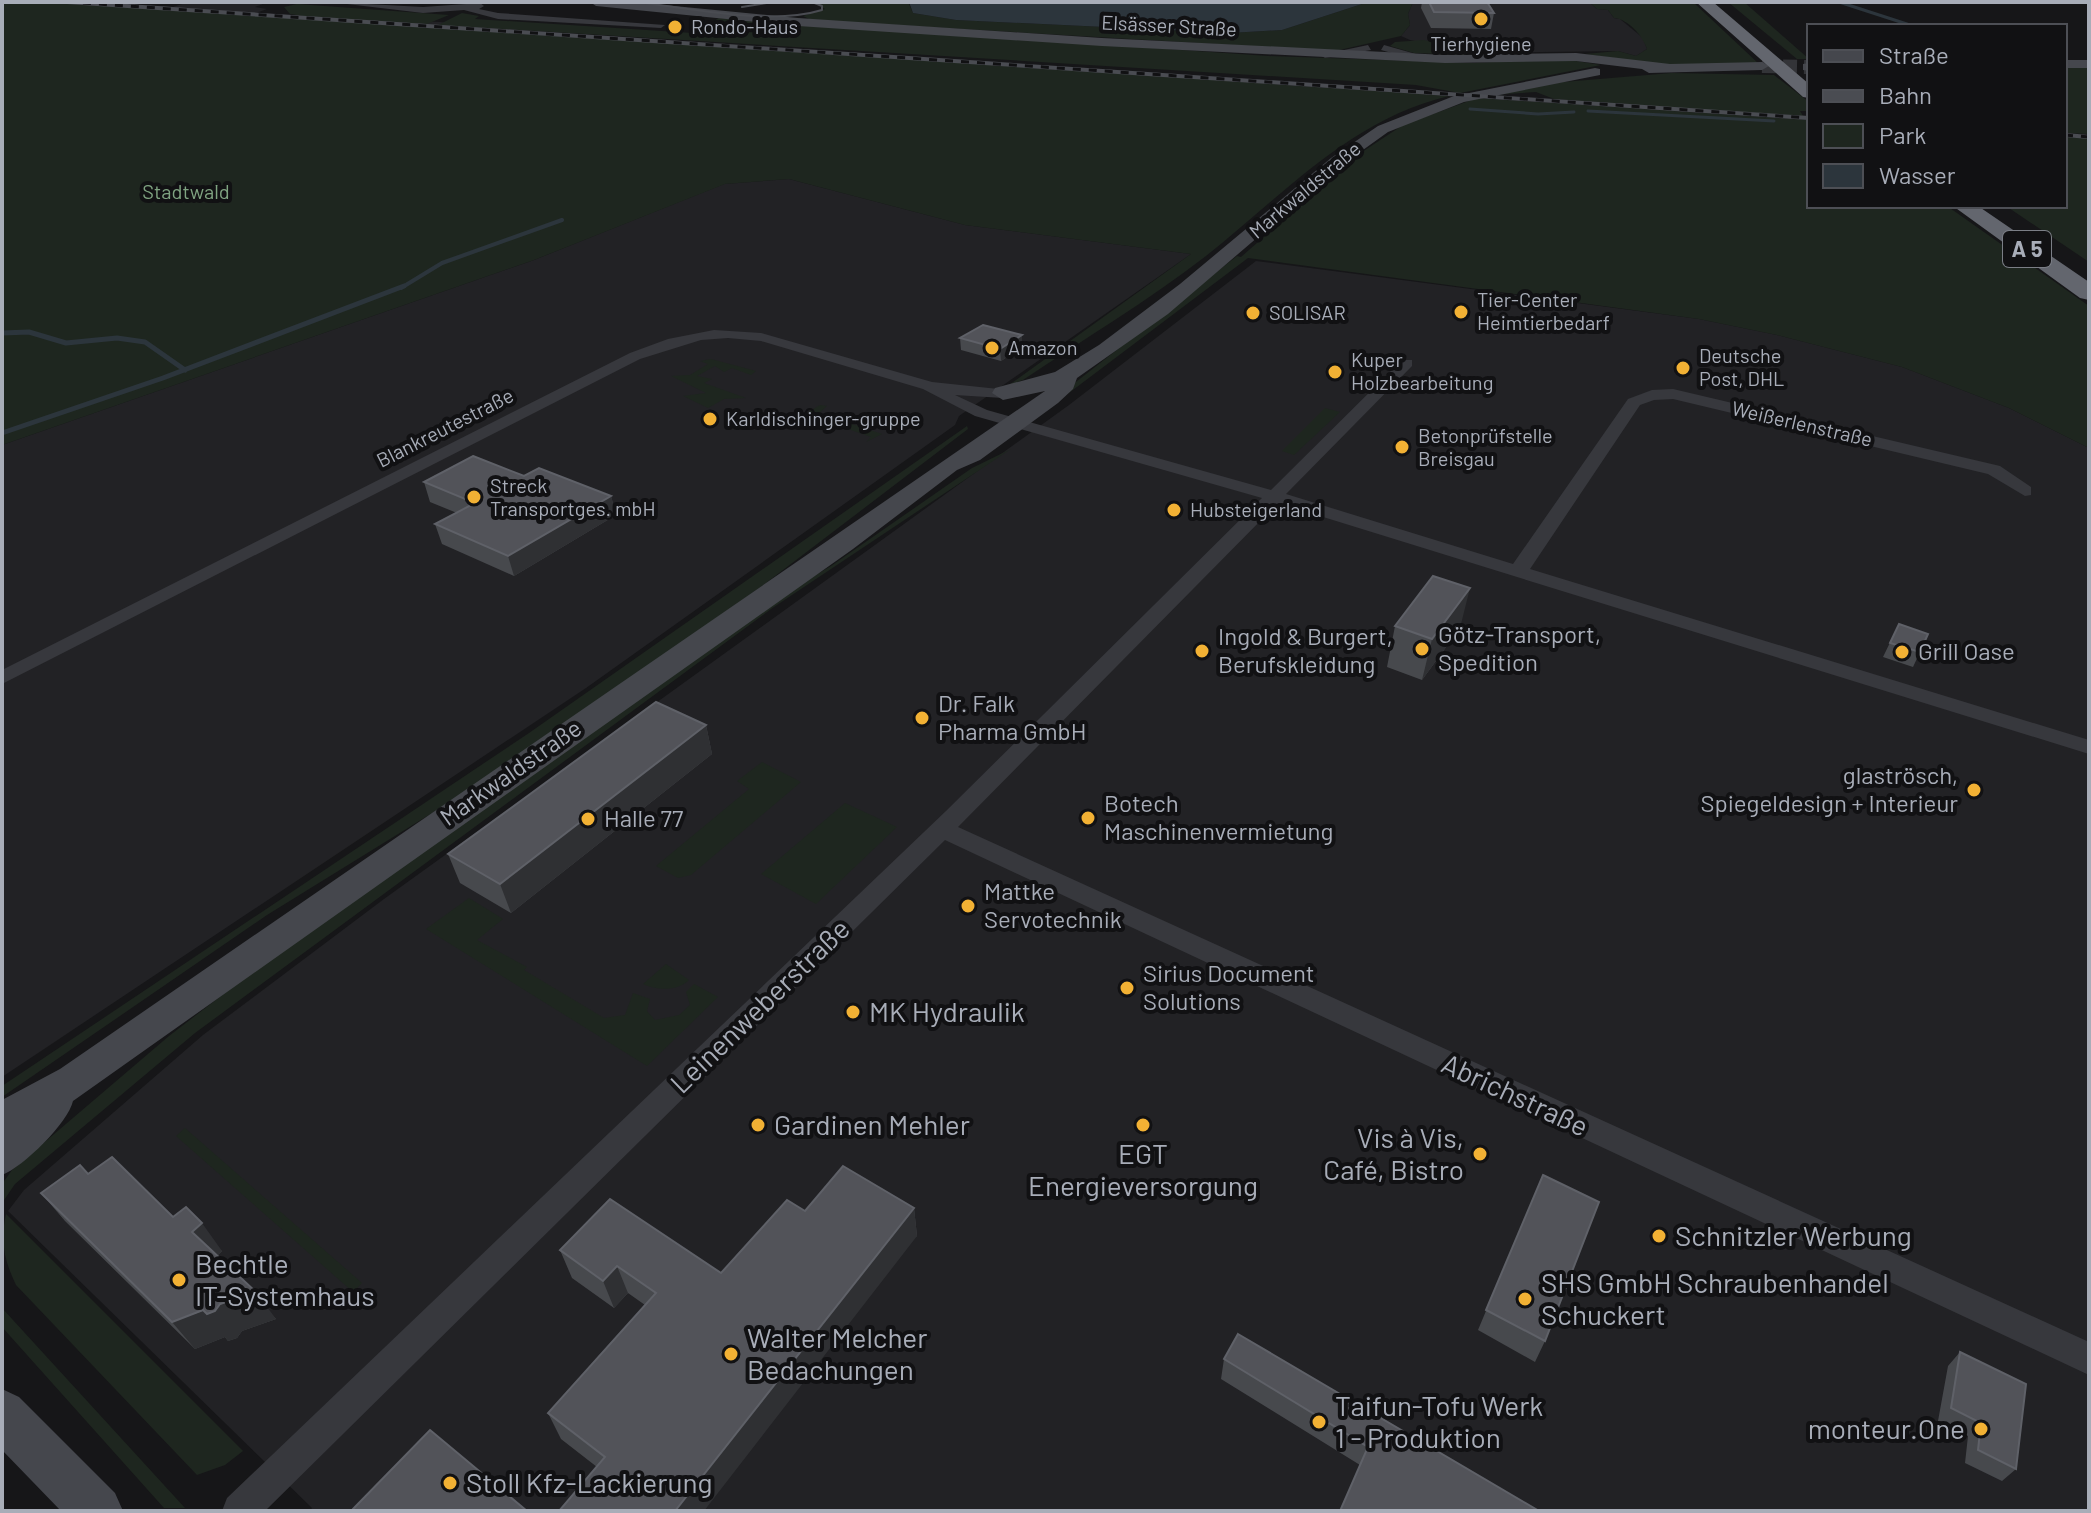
<svg xmlns="http://www.w3.org/2000/svg" width="2091" height="1513" viewBox="0 0 2091 1513" font-family="Barlow,sans-serif">
<rect width="100%" height="100%" fill="#161618"/>
<!-- built -->
<path fill="#222225" d="M51,2l122,5 15,-5h80l-13,5 12,2 -11,4 184,9 104,11 1265,84v3z
M1413,2h176l8,7 11,1 6,8 6,1 23,19 4,11 -11,7 -18,-5 -142,2 -66,-13 -9,-4 9,-11 -2,-11z
M789,179l176,46 226,29 -232,162 -4,9 -369,263 -584,389v-632l532,-185 190,-76z
M1256,261l443,58 78,16 125,32 107,41 80,40v1063h-1779l2,-3 -304,-297 16,-21 179,-155 181,-136 685,-494z"/>
<!-- green -->
<path fill="#1e261f" d="M2,2h49l1398,94c-98,23 -166,99 -243,160 -58,45 -122,83 -183,124l-14,5 182,-131 -226,-29 -176,-46 -64,5 -191,76 -532,185z
M815,2h93l5,11 43,7 274,13 52,-3 86,-28h45l-5,12 2,11 -9,11 -66,15 -524,-31 -8,-4 22,-7z
M1589,2h104l66,62h-103l-71,-10 33,-3 18,5 11,-7c-4,-13 -19,-30 -33,-31l-6,-8 -11,-1z
M1728,2h16l65,57h-12z
M297,4l152,11 -22,9 -124,-8 -13,-2 -6,-7z
M462,13l17,3 -4,3 218,14 26,-15 549,38 204,7 92,-4 37,6 -141,28 -44,-8 -978,-60z
M1424,40l51,13 26,3 -87,-3 -24,-7 5,-4z
M2065,66h24v68l-24,-1z
M1708,70l-36,3 102,2 35,27v9h-9l3,5 -249,-17 -18,-7 -45,3 60,-12z
M1477,98l332,22v86h138l142,100v142l-80,-40 -107,-41 -125,-32 -78,-16 -451,-61 -195,147 19,-20 165,-129 4,1 115,-101 47,-31z
M2065,137l24,1v124l-83,-56h59z
M711,359l45,12 -5,4 -19,-7 -8,4 -9,-6 -18,10 15,3 -8,4 42,15 -22,1 -16,9 -25,-12 23,-3 -35,-17 19,-1 18,-11 -8,-3z
M820,405l7,1 -8,7 63,21 -16,8 5,-5 -60,-21 -11,1z
M1325,408l15,4 -46,43 -12,-4z
M967,426l1,3 -206,157 -270,190 -225,139 -265,182v-11l527,-353z
M1011,449l-240,160 -576,424 -180,151 -13,19v-19l10,-14 157,-134 109,-84 475,-341 78,-45 141,-98z
M762,762l39,20 -110,93 -13,3 -22,-12 93,-77 -12,-8z
M845,803l52,24 -81,77 -55,-30z
M469,898l34,21 -26,21 50,27 -3,3 80,48 21,-3 8,-22 17,6 -3,12 8,9 24,-5 11,-10 -4,-13 8,-8 24,13 -71,69 -221,-137z
M666,964l23,16c-11,11 -32,11 -46,4z
M185,1128l177,155 -9,9 -177,-156z
M6,1214l237,237 -18,14 -28,10 -181,-190c-12,-25 -16,-44 -10,-71z
M2,1308l183,200h-21l-162,-181z"/>
<!-- water -->
<path fill="#2c353c" d="M909,2h459l-86,28 -52,3 -274,-13 -43,-7z"/>
<g fill="none" stroke-linecap="round" stroke-linejoin="round">
<!-- stream-far2 -->
<path stroke="#2c353c" stroke-width="3" d="M1839,2l74,24
M1470,109l68,5 36,-2
M1588,111l186,10"/>
<!-- stream-far1 -->
<path stroke="#2c353c" stroke-width="4" d="M401,288l41,-25 120,-43"/>
<!-- stream -->
<path stroke="#2c353c" stroke-width="5" d="M2,333l27,-1 37,11 51,-5 28,4 40,28
M2,433l161,-55 241,-92"/>
<!-- secondary-tunnel -->
<path stroke="#333438" stroke-width="14" stroke-dasharray="14 7" stroke-linecap="butt" d="M1762,66l46,1"/>
<!-- street -->
<path fill="#37383d" fill-rule="evenodd" d="M330,2l93,5 57,-4 4,3 -5,3 19,4 167,12 -4,3 -163,-9 -34,-9 -41,3z
M1368,45l3,5 -46,8 -5,-3z
M1384,45l39,11 2,2 -5,3 -39,-11z
M714,330l47,3 171,49 76,8v6l-5,2 -48,-3 32,15 284,80 131,-130h10v6l-126,128 227,70 115,-165 24,-9 21,-1 327,77 31,21v8l-6,1 -37,-22 -315,-75 -19,1 -14,5 -110,164 559,171v14l-811,-251 -320,324 1131,515v33l-1144,-535 -680,671h-43l5,-13 719,-687 316,-313 -287,-82 -52,-27 -162,-48 -33,-3 -27,2 -61,19 -638,325v-14l628,-317 38,-14z"/>
<!-- secondary -->
<path fill="#45474d" fill-rule="evenodd" d="M590,2h43l165,16 304,20 343,17 131,-2 94,11 92,-2 7,4 -7,4 -113,3 -7,-4 -66,-8 -131,2 -343,-17 -304,-20 -202,-20z
M2065,60h24v8h-24z
M1809,63v8l-6,-1v-6z
M1595,68l5,1v6l-136,27 -76,30 -46,33 -174,149 -91,64 -4,11 -15,14 -78,57 -23,10 -104,79 -780,552c-5,22 -50,66 -71,74v-75l58,-31 985,-678 -42,9 -11,-7 3,-5 60,-16 44,-27 81,-61 151,-126 47,-32 76,-30z
M2,1389l17,8 96,96 8,18h-62l-59,-61z"/>
<!-- highway -->
<path fill="#63666e" fill-rule="evenodd" d="M1696,2h17l96,82v14l-6,-1z
M1953,206h25l111,76v18l-9,-2z"/>
<!-- tram -->
<path stroke="#4a4c52" stroke-width="2" d="M636,2c55,6 134,24 186,8v-4l-10,-4
M742,7l31,-5"/>
<defs>
<path id="rail" d="M67,2l1742,116
M2065,135l24,2"/>
</defs>
<!-- rail casing -->
<use href="#rail" stroke="#4a4c52" stroke-width="4"/>
<!-- rail -->
<use href="#rail" stroke="#111113" stroke-width="3" stroke-dasharray="8" stroke-linecap="butt"/>
</g>
<!-- wall -->
<path fill="#47494d" d="M1422,2h65l7,11 -3,16 -60,-1 -10,-20z
M1022,335v12l-21,14 -40,-11 -1,-12z
M524,476l87,20 5,19 -102,61 -72,-32 -7,-20 22,-11 -27,-11 -6,-20z
M1899,624l21,28 -7,15 -30,-10z
M1395,626l65,2 -38,52 -35,-13z
M706,725l6,29 -201,159 -51,-30 -12,-29z
M88,1174l85,43 49,34 -5,5 59,63 -34,12 -5,7 -9,3 -3,-4 -30,12 -130,-128 -24,-28z
M1543,1175l2,166 -10,21 -57,-32z
M914,1208l3,28 -320,231 -36,-28 -13,-26 97,-108 -17,-12 -14,15 -42,-30 -12,-28 161,23 84,-62z
M1960,1352l56,117 -14,12 -37,-18 3,-27 -30,-15 10,-55z
M1224,1359l315,152 -179,-46 -139,-86z"/>
<!-- shaded-wall -->
<path fill="#2f3033" d="M1022,335v12l-21,14 -1,-12z
M611,496l5,19 -102,61 -6,-20z
M1470,588l-10,40 -38,52 10,-41z
M706,725l6,29 -201,159 -11,-29z
M914,1208l3,28 -213,275h-29z
M202,1223l20,28 -9,9 -21,-28z
M617,1266l11,27 -14,15 -11,-27z
M256,1292l20,27 -34,12 -5,7 -9,3 -3,-4 -30,12 -23,-27z"/>
<!-- building -->
<path fill="#525359" stroke="#5f6168" stroke-width="2" d="M1429,2h58l7,11 -60,-1z
M983,325l39,10 -22,14 -40,-11z
M473,456l51,20 15,-8 72,28 -103,60 -73,-32 40,-21 -51,-21z
M1433,576l37,12 -38,51 -37,-13z
M1899,624l29,10 -8,18 -30,-9z
M656,702l50,23 -206,159 -52,-30z
M112,1157l61,60 13,-10 16,16 -10,9 64,60 -36,12 -5,7 -8,3 -4,-4 -31,12 -131,-129 39,-28 8,9z
M843,1166l71,42 -239,303h-116l46,-54 -57,-44 108,-120 -39,-27 -14,15 -43,-31 50,-51 111,74 66,-73 18,11z
M1543,1175l56,27 -54,139 -59,-31z
M1238,1334l301,177h-199l28,-64 -144,-88z
M1960,1352l66,32 -10,85 -38,-19 3,-27 -30,-15z
M430,1430l97,81h-173l-1,-2z"/>
<!-- markers -->
<g fill="#f2b134" stroke="#111113" stroke-width="3">
<circle cx="1481" cy="19" r="8"/>
<circle cx="675" cy="27" r="8"/>
<circle cx="1461" cy="312" r="8"/>
<circle cx="1253" cy="313" r="8"/>
<circle cx="992" cy="348" r="8"/>
<circle cx="1683" cy="368" r="8"/>
<circle cx="1335" cy="372" r="8"/>
<circle cx="710" cy="419" r="8"/>
<circle cx="1402" cy="447" r="8"/>
<circle cx="474" cy="497" r="8"/>
<circle cx="1174" cy="510" r="8"/>
<circle cx="1422" cy="649" r="8"/>
<circle cx="1202" cy="651" r="8"/>
<circle cx="1902" cy="652" r="8"/>
<circle cx="922" cy="718" r="8"/>
<circle cx="1974" cy="790" r="8"/>
<circle cx="1088" cy="818" r="8"/>
<circle cx="588" cy="819" r="8"/>
<circle cx="968" cy="906" r="8"/>
<circle cx="1127" cy="988" r="8"/>
<circle cx="853" cy="1012" r="8"/>
<circle cx="758" cy="1125" r="8"/>
<circle cx="1143" cy="1125" r="8"/>
<circle cx="1480" cy="1154" r="8"/>
<circle cx="1659" cy="1236" r="8"/>
<circle cx="179" cy="1280" r="8"/>
<circle cx="1525" cy="1299" r="8"/>
<circle cx="731" cy="1354" r="8"/>
<circle cx="1319" cy="1422" r="8"/>
<circle cx="1981" cy="1429" r="8"/>
<circle cx="450" cy="1483" r="8"/>
</g>
<g text-anchor="middle" stroke-width="8" stroke-linejoin="round" paint-order="stroke">
<!-- far-street labels -->
<g font-size="20" fill="#a8adb8" stroke="#111113">
<text transform="translate(1169 26) rotate(3)" y="7">Elsässer Straße</text>
<text transform="translate(1305 190) rotate(-40)" y="7">Markwaldstraße</text>
<text transform="translate(1802 424) rotate(13)" y="7">Weißerlenstraße</text>
<text transform="translate(445 428) rotate(-27)" y="7">Blankreutestraße</text>
</g>
<!-- far-poi labels -->
<g font-size="20" fill="#a8adb8" stroke="#111113" text-anchor="start">
<text x="691" y="34">Rondo-Haus</text>
<text x="1481" y="51" text-anchor="middle">Tierhygiene</text>
<text x="1477" y="307">Tier-Center<tspan x="1477" dy="23">Heimtierbedarf</tspan></text>
<text x="1269" y="320">SOLISAR</text>
<text x="1008" y="355">Amazon</text>
<text x="1699" y="363">Deutsche<tspan x="1699" dy="23">Post, DHL</tspan></text>
<text x="1351" y="367">Kuper<tspan x="1351" dy="23">Holzbearbeitung</tspan></text>
<text x="726" y="426">Karldischinger-gruppe</text>
<text x="1418" y="443">Betonprüfstelle<tspan x="1418" dy="23">Breisgau</tspan></text>
<text x="490" y="493">Streck<tspan x="490" dy="23">Transportges. mbH</tspan></text>
<text x="1190" y="517">Hubsteigerland</text>
</g>
<!-- far-park labels -->
<g font-size="20" fill="#7fa381" stroke="#111113">
<text x="186" y="199">Stadtwald</text>
</g>
<!-- shield labels -->
<rect fill="#111113" stroke="#7b7e86" stroke-width="2" x="2003" y="231" width="48" height="36" rx="6"/>
<g font-size="22" font-weight="bold" fill="#a8adb8">
<text x="2027" y="257">A 5</text>
</g>
<!-- poi labels -->
<g font-size="24" fill="#a8adb8" stroke="#111113" text-anchor="start">
<text x="1438" y="643">Götz-Transport,<tspan x="1438" dy="28">Spedition</tspan></text>
<text x="1218" y="645">Ingold &amp; Burgert,<tspan x="1218" dy="28">Berufskleidung</tspan></text>
<text x="1918" y="660">Grill Oase</text>
<text x="938" y="712">Dr. Falk<tspan x="938" dy="28">Pharma GmbH</tspan></text>
<text x="1958" y="784" text-anchor="end">glaströsch,<tspan x="1958" dy="28">Spiegeldesign + Interieur</tspan></text>
<text x="1104" y="812">Botech<tspan x="1104" dy="28">Maschinenvermietung</tspan></text>
<text x="604" y="827">Halle 77</text>
<text x="984" y="900">Mattke<tspan x="984" dy="28">Servotechnik</tspan></text>
<text x="1143" y="982">Sirius Document<tspan x="1143" dy="28">Solutions</tspan></text>
</g>
<!-- street labels -->
<g font-size="24" fill="#a8adb8" stroke="#111113">
<text transform="translate(511 773) rotate(-35)" y="8">Markwaldstraße</text>
</g>
<!-- near-street labels -->
<g font-size="28" fill="#a8adb8" stroke="#111113">
<text transform="translate(760 1006) rotate(-44)" y="10">Leinenweberstraße</text>
<text transform="translate(1515 1095) rotate(25)" y="10">Abrichstraße</text>
</g>
<!-- near-poi labels -->
<g font-size="28" fill="#a8adb8" stroke="#111113" text-anchor="start">
<text x="869" y="1022">MK Hydraulik</text>
<text x="774" y="1135">Gardinen Mehler</text>
<text x="1464" y="1148" text-anchor="end">Vis à Vis,<tspan x="1464" dy="32">Café, Bistro</tspan></text>
<text x="1143" y="1164" text-anchor="middle">EGT<tspan x="1143" dy="32">Energieversorgung</tspan></text>
<text x="1675" y="1246">Schnitzler Werbung</text>
<text x="195" y="1274">Bechtle<tspan x="195" dy="32">IT-Systemhaus</tspan></text>
<text x="1541" y="1293">SHS GmbH Schraubenhandel<tspan x="1541" dy="32">Schuckert</tspan></text>
<text x="747" y="1348">Walter Melcher<tspan x="747" dy="32">Bedachungen</tspan></text>
<text x="1335" y="1416">Taifun-Tofu Werk<tspan x="1335" dy="32">1 - Produktion</tspan></text>
<text x="1965" y="1439" text-anchor="end">monteur.One</text>
<text x="466" y="1493">Stoll Kfz-Lackierung</text>
</g>
</g>
<!-- border -->
<rect width="2091" height="1513" fill="none" stroke="#a8adb8" stroke-width="8"/>
<!-- legend -->
<rect x="1807" y="24" width="260" height="184" fill="#111113" stroke="#4d4f55" stroke-width="2"/>
<rect x="1823" y="50" width="40" height="12" fill="#45474d" stroke="#4d4f55" stroke-width="2"/>
<text x="1879" y="64" font-size="24" fill="#a8adb8">Straße</text>
<rect x="1823" y="90" width="40" height="12" fill="#4a4c52" stroke="#4d4f55" stroke-width="2"/>
<text x="1879" y="104" font-size="24" fill="#a8adb8">Bahn</text>
<rect x="1823" y="124" width="40" height="24" fill="#1e261f" stroke="#4d4f55" stroke-width="2"/>
<text x="1879" y="144" font-size="24" fill="#a8adb8">Park</text>
<rect x="1823" y="164" width="40" height="24" fill="#2c353c" stroke="#4d4f55" stroke-width="2"/>
<text x="1879" y="184" font-size="24" fill="#a8adb8">Wasser</text>
</svg>
